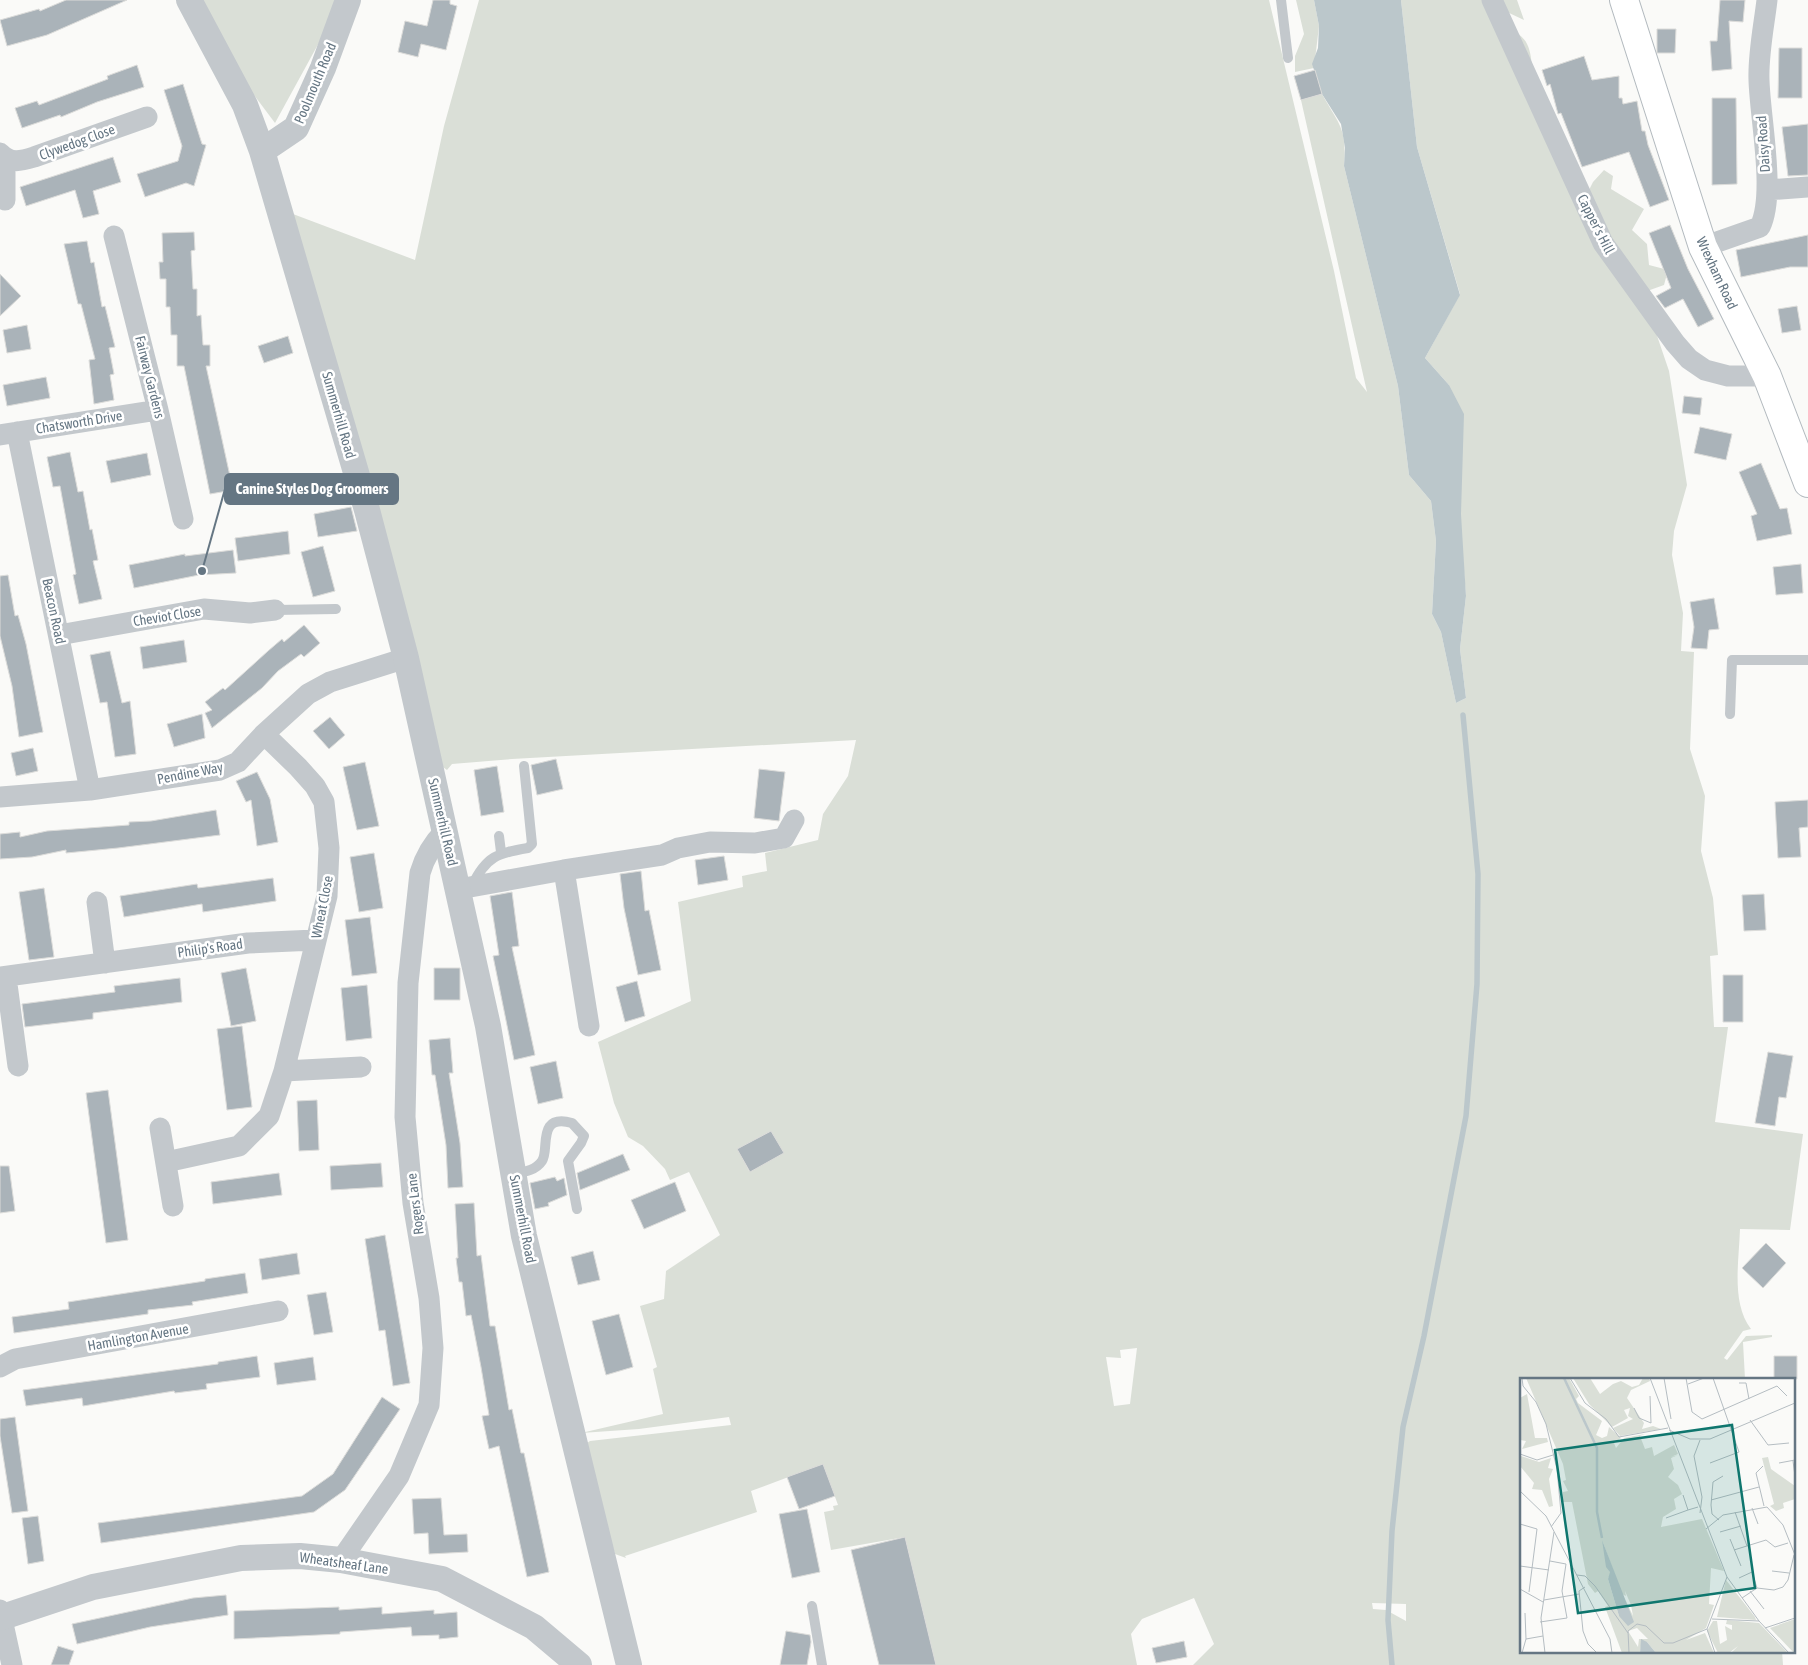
<svg xmlns="http://www.w3.org/2000/svg" width="1808" height="1665" viewBox="0 0 1808 1665" font-family="'Asap Condensed',sans-serif">
<rect width="100%" height="100%" fill="#fafaf8"/>
<!-- green -->
<path fill="#dadfd7" fill-rule="evenodd" d="M199,0h138l-10,28 -52,95 -33,-44z
M479,0h790l65,271 22,107 11,14 -66,-292 21,-6c17,31 25,33 22,72l54,220 11,89 22,26 5,40 -4,73 9,18 15,71 10,-5 -6,-49 6,-53 -17,-211 -24,-27 35,-64 -43,-147 -16,-147h116l7,20 -17,-8 -9,12c25,10 32,15 34,43l49,139 12,-24 11,-12 9,6 -2,13 33,20 -12,21 15,14 2,21 19,5 -4,15 -14,5v25l19,56 18,114 -13,46 -2,24 11,58 -2,38 13,1 -4,97 15,47 -4,55 12,47 5,57 -8,1 4,71h14l-13,95 88,12 -13,96 -50,-1c-1,32 -9,74 11,100l-8,2 -19,27 3,2 19,-24 26,-1v2l-29,5 2,37h-223v272h260l1,14h-590l21,-21 -20,-46 -52,21 -11,15 6,31h-201l-31,-128 -74,13 -7,-38 10,-2 -1,-4 5,-1 -15,-41 -72,27 6,21 -132,44 1,2 -11,-4 -34,-107 9,-6 141,-16 -2,-8 -90,12 -58,4 82,-19 -10,-45 4,-2 -17,-61 24,-7 2,-28 54,-36 -31,-63 -19,8 -5,-11 -22,-23 -15,-9 -14,-34 -16,-61 93,-41 -13,-99 65,-15 -1,-11 25,-5 -2,-18 53,-13 5,-26 25,-38 8,-36 -344,19 -60,5 -5,6 -11,-8 -151,-551 130,49 29,-134zM771,1131l12,22 -34,18 -11,-22zM1137,1348l-7,56 -16,2 -8,-49 15,1 -1,-8zM1372,1603l34,1v17l-20,-11 -13,-1z
M1296,0h18l5,26 -5,42 -19,4v-16l9,-22z"/>
<!-- water -->
<path fill="#bbc7cb" d="M1314,0h87l16,147 43,148 -35,63 24,27 15,29 -3,100 5,82 -6,53 6,49 -10,5 -15,-71 -9,-18 4,-73 -5,-40 -22,-26 -11,-89 -54,-220 1,-18 -4,-24 -19,-30 -10,-30 6,-16 1,-22z"/>
<g fill="none" stroke-linecap="round" stroke-linejoin="round">
<!-- stream -->
<path stroke="#bbc7cb" stroke-width="5.5" d="M1392,1665l-4,-45 4,-89 11,-104 21,-91 42,-220 11,-132 1,-110 -15,-159"/>
</g>
<!-- building -->
<path fill="#aab3b9" stroke="#dcdcda" d="M66,0h61l-80,35 -40,11 -7,-26 39,-11 1,2z
M433,0h17v4l7,2 -11,44 -25,-6 -3,13 -20,-5 7,-31 22,5z
M1720,0h25l-2,22 -14,-1 3,48 -20,2 -2,-30h7z
M1657,29h19l-1,24h-18z
M1779,48h23v50h-24z
M1584,56l8,24 27,-4v22h3l1,6 14,-3 5,30h3l3,14 21,55 -19,7 -21,-55 -47,15 -21,-54 -3,1 -8,-30 -3,2 -5,-16z
M137,65l7,22 -47,15 -36,15 -1,-2 -38,13 -7,-20 22,-7 2,4 69,-26 -1,-3z
M1315,70l7,24 -21,6 -7,-24z
M183,84l19,60 4,1 -12,41 -8,-3 -41,14 -8,-23 41,-13 4,-15 -18,-56z
M1712,98h24l1,86 -25,1z
M1808,124v51l-20,1 -6,-49z
M113,157l8,25 -28,9 6,23 -16,4 -8,-28 -49,16 -6,-19z
M1670,225l18,44 26,50 -16,8 -15,-28 -18,9 -9,-12 15,-8 -22,-55z
M194,232l1,18 -4,1 2,38h4v27l4,-1 2,30h7v21h-4l27,124 -23,4 -26,-128h-7v-31h-6l-1,-28h-4v-28h-6l-1,-17h4l-1,-29z
M1808,235v32h-18l-49,10 -5,-27z
M87,241l4,22 3,-1 8,45 3,-1 10,41 -6,1 5,26 -4,1 4,25 -20,4 -5,-44 6,-1 -14,-55h-3l-14,-60z
M0,274l21,22 -21,20z
M1797,306l4,24 -19,3 -4,-24z
M27,325l4,24 -24,4 -4,-23z
M288,336l5,17 -29,10 -6,-17z
M46,377l4,21 -43,8 -4,-21z
M1684,396l18,2 -2,17 -18,-2z
M1700,427l32,7 -6,26 -32,-7z
M70,452l8,40 5,-1 7,39 2,-1 6,31 -5,1 9,38 -23,5 -6,-29 3,-1 -16,-88 -7,1 -6,-30z
M147,453l4,22 -40,8 -5,-22z
M1761,463l19,46 7,-1 5,26 -35,7 -6,-25 6,-2 -18,-42z
M351,507l6,24 -39,6 -4,-23z
M288,531l2,23 -52,7 -3,-23z
M323,546l12,45 -22,6 -12,-45z
M233,550l3,23 -37,2 -65,13 -5,-23 56,-11v2z
M1801,564l2,29 -27,2 -3,-28z
M8,575l7,41 3,-1 8,29 17,88 -24,5 -7,-51 -12,-50v-60z
M1714,598l5,31 -10,1 -2,19 -16,-1 3,-21 -4,-25z
M304,625l16,18 -16,14 -3,-3 -23,17 -16,17 -50,40 -7,-15 7,-3 -7,-8 18,-14 2,2 43,-39 14,-12 2,3z
M184,640l3,22 -44,7 -3,-22z
M110,651l12,52 8,-2 6,53 -21,3 -8,-55 -7,1 -10,-48z
M202,714l3,24 -31,9 -7,-23z
M330,717l15,18 -16,14 -16,-18z
M33,748l5,23 -22,5 -5,-23z
M556,759l7,30 -26,6 -6,-30z
M365,762l14,64 -22,4 -14,-63z
M497,766l7,46 -23,4 -7,-46z
M759,769l26,3 -6,49 -25,-3z
M257,772l13,27 8,43 -21,4 -6,-46 -5,2 -10,-21z
M1808,800v27l-9,1 2,29 -23,1 -3,-56z
M216,810l4,25 -102,13 -52,5v-3l-34,7 -32,2v-25l20,-2v5l27,-6 82,-6v-3l22,-1z
M374,853l9,55 -24,4 -9,-55z
M724,856l4,24 -30,5 -3,-25z
M641,871l4,40 4,-1 12,60 -23,5 -14,-67 -4,-34z
M273,878l3,23 -73,11 -1,-8 -78,13 -4,-21 77,-12 1,4z
M44,888l10,69 -25,3 -10,-68z
M512,892l7,54 -7,1 23,108 -21,5 -21,-104 6,-1 -9,-59z
M1764,894l2,36 -22,1 -2,-36z
M370,917l7,56 -25,3 -7,-56z
M246,968l10,53 -25,5 -10,-53z
M434,968h26v32h-26z
M1723,975h20v47h-20z
M180,978l2,24 -89,11v6l-68,8 -3,-23 93,-12 -1,-6z
M637,981l8,35 -20,6 -9,-35z
M367,985l5,53 -26,3 -5,-53z
M242,1026l10,81 -25,3 -10,-81z
M450,1038l3,35h-4l11,70 3,44 -15,1 -2,-43 -11,-70h-3l-3,-35z
M1768,1052l25,4 -7,42 -7,-1 -4,29 -20,-3z
M556,1061l7,37 -25,6 -8,-37z
M108,1090l20,150 -22,3 -20,-150z
M317,1100l2,50 -20,1 -2,-50z
M771,1131l13,22 -34,19 -13,-23z
M623,1154l7,16 -50,20 -3,-17z
M381,1163l2,24 -52,3 -1,-24z
M0,1166h9l6,45 -15,2z
M279,1173l3,22 -69,9 -2,-22z
M555,1177l2,4 7,-3 3,17 -19,8 1,3 -14,3 -5,-26z
M675,1182l11,29 -42,18 -13,-29z
M474,1203l3,53 4,-1 9,71h5l14,84 3,-1 9,44h3l25,119 -22,5 -28,-131 -10,3 -7,-33 7,-1 -8,-48 -10,-52 -5,1 -4,-34h-3l-3,-24h2l-3,-54z
M385,1235l25,148 -17,3 -8,-56 -6,1 -14,-92z
M1766,1243l20,20 -23,25 -21,-20z
M593,1251l7,29 -22,5 -7,-28z
M297,1253l3,21 -38,6 -3,-21z
M245,1273l3,20 -56,9 1,3 -45,5v4l-134,19 -2,-16 57,-8 -1,-7 137,-21v-2z
M326,1292l7,40 -19,3 -7,-40z
M619,1314l14,53 -27,8 -14,-54z
M257,1356l3,21 -54,7 1,5 -32,4 -1,-2 -91,15 -1,-8 -56,8 -3,-16 195,-26v-2z
M1774,1356h23v23h-23z
M313,1357l3,23 -39,5 -3,-22z
M382,1397l18,12 -55,81 -31,22 -213,31 -3,-20 204,-27 31,-22z
M15,1417l13,94 -16,2 -12,-77v-17z
M823,1464l12,32 -36,13 -12,-32z
M441,1498l3,37 23,-1 1,18 -39,2 -1,-21 -14,1 -2,-35z
M807,1509l13,63 -28,6 -13,-64z
M38,1516l6,45 -16,3 -6,-46z
M905,1537l31,128h-57l-28,-115z
M226,1595l2,20 -78,12 -73,17 -5,-20 121,-26z
M339,1607v3l43,-3v7l52,-4v4l23,-2 1,25 -19,2v-4l-27,1 -1,-9 -71,5v2l-106,5v-28z
M786,1631l24,4 1,7 -4,23h-27z
M1184,1641l3,16 -31,6 -4,-15z
M58,1646l16,5 -5,14h-18z"/>
<g fill="none" stroke-linecap="round" stroke-linejoin="round">
<defs>
<path id="secondary" d="M1624,0l79,247 64,129 41,107"/>
</defs>
<!-- secondary casing -->
<use href="#secondary" stroke="#b3babf" stroke-width="30"/>
<!-- service -->
<path stroke="#c3c8cc" stroke-width="10" d="M1281,0l7,58
M275,610l61,-1
M1730,714l2,-54h76
M499,836l2,16
M472,886c14,-30 26,-33 56,-38l4,-4 -8,-78
M515,1174c10,-2 21,-4 27,-13 8,-11 -6,-48 30,-38l12,13 -3,7 -13,18 9,48
M812,1606l10,59"/>
<!-- minor -->
<path stroke="#c3c8cc" stroke-width="21" d="M1492,0l111,243 72,100 14,16 16,11 23,6h39
M0,153c10,11 21,8 34,4l113,-40
M1767,190l41,-3
M5,200v-41
M114,236l44,174 25,109
M1703,247l57,-20c16,-33 0,-108 -1,-147 -1,-26 5,-54 8,-80
M17,432l73,358
M0,435l158,-25
M59,635l145,-26 46,4 25,-3
M0,797l90,-7 130,-20 18,-8 26,-28 44,-40 22,-12 76,-24
M564,870l98,-15 16,-7 32,-6 45,1 29,-5 10,-18
M459,889l105,-19 25,156
M97,902l8,61
M0,977l248,-34 67,-3
M6,977l12,89
M284,1071l77,-4
M160,1128l13,78
M166,1162l73,-16 30,-30 15,-45 43,-175 2,-48 -5,-46 -9,-16 -17,-19 -34,-33
M0,1367l15,-8 263,-48
M341,1560l58,-84 30,-71 4,-57 -4,-50 -16,-95 -8,-86 3,-134 12,-110c5,-17 12,-29 25,-42
M0,1610l12,55"/>
<!-- tertiary -->
<path stroke="#c3c8cc" stroke-width="26" d="M189,0l56,105 17,46 105,359 39,148 82,368 36,210 105,429
M262,151l34,-23 27,-60 25,-68
M0,1618l93,-31 148,-29 59,-2 41,4 101,19 92,48 45,38"/>
<!-- secondary -->
<use href="#secondary" stroke="#fff" stroke-width="28"/>
</g>
<g text-anchor="middle" stroke-width="5" stroke-linejoin="round" paint-order="stroke">
<!-- street labels -->
<g font-size="14" fill="#657683" stroke="#fff">
<text transform="translate(315 83) rotate(-67)" y="5">Poolmouth Road</text>
<text transform="translate(77 142) rotate(-20)" y="5">Clywedog Close</text>
<text transform="translate(1763 144) rotate(-94)" y="5">Daisy Road</text>
<text transform="translate(1596 224) rotate(63)" y="5">Capper's Hill</text>
<text transform="translate(1717 273) rotate(65)" y="5">Wrexham Road</text>
<text transform="translate(150 377) rotate(76)" y="5">Fairway Gardens</text>
<text transform="translate(339 415) rotate(74)" y="5">Summerhill Road</text>
<text transform="translate(79 422) rotate(-9)" y="5">Chatsworth Drive</text>
<text transform="translate(54 611) rotate(78)" y="5">Beacon Road</text>
<text transform="translate(167 616) rotate(-9)" y="5">Cheviot Close</text>
<text transform="translate(190 773) rotate(-11)" y="5">Pendine Way</text>
<text transform="translate(443 822) rotate(77)" y="5">Summerhill Road</text>
<text transform="translate(322 907) rotate(-79)" y="5">Wheat Close</text>
<text transform="translate(210 948) rotate(-8)" y="5">Philip's Road</text>
<text transform="translate(415 1204) rotate(-97)" y="5">Rogers Lane</text>
<text transform="translate(523 1219) rotate(79)" y="5">Summerhill Road</text>
<text transform="translate(138 1337) rotate(-10)" y="5">Hamlington Avenue</text>
<text transform="translate(344 1563) rotate(8)" y="5">Wheatsheaf Lane</text>
</g>
</g>
<!-- overview -->
<g transform="translate(1520 1378)">
<rect width="275" height="275" fill="#fafaf8"/>
<path d="M6,0h43l10,18 -3,3 2,4 24,18 -6,14 6,3 5,-2 2,-9 12,11 -7,5 2,5 8,-10 21,-4 -5,2 5,13 7,-2 2,9 20,-11 4,9 -7,3 7,-2 -7,3 3,11 -6,8 10,8 4,9 -8,5 2,10 -13,8 -2,10 41,-8 22,52 -13,-3 -2,36 5,1 -8,23 -20,12 19,-7 9,20h-58l-9,-11 -6,3 -1,8h-18l-17,-46 3,-1 -10,-15 -3,2 -7,-9 -16,-82h-9v-10l5,-1 -5,-10 3,-1 -3,-16zM82,162l20,54 4,2 -1,-5 6,14 2,11 -8,-17 7,21 -13,-4 -11,-37 3,-7zM117,250l11,11h-9l-1,8 -10,-16zM53,0h17l10,16 13,-10 8,-3 11,6 7,-2 4,-7h6l1,3 -19,9 -4,8 17,25 -2,6 11,-3 8,3 -41,7 -7,-8 20,-9 -5,-3 2,-8 -6,2 4,8 -16,9 -23,-23zM7,16l8,44h12l1,4 -26,7 4,-8 -6,-1v-42zM1,78l18,6 12,-4 -3,10 5,1 -4,10 4,27 -4,1 -7,-17 -10,-1 2,-6 -14,-17zM248,79l3,12 24,17v13l-12,4 1,5 -8,3 -6,-5 4,-2 -12,-46zM206,202l29,37 1,3 -39,-3zM275,241v34h-1l-24,-25zM207,242l32,3 29,30h-57l7,-7 -9,7h-11l-11,-22 6,-10h4l3,23 7,-4 -2,-14 7,4v-5l-6,-1z" fill="#dadfd7" fill-rule="evenodd"/>
<path d="M82,162l32,82 -6,4 -9,-10 -11,-37 2,-7 -4,-5zM121,261l6,3 9,11h-16z" fill="#bbc7cb"/>
<path fill="none" stroke="#bbc7cb" stroke-width="2.5" d="M44,0l33,70v64l5,26"/>
<path fill="none" stroke="#b5bdc2" stroke-width="1" d="M2,0l1,8 13,16 10,22 11,45 4,44 -10,14M50,0l15,25 21,16 13,18 49,-9M130,0l77,199 32,44 30,32M144,0l7,41M166,0l6,34 10,7 75,-33 10,10M219,5h7l3,16M168,6l16,-6M114,30l5,10 12,5 -1,-27M230,42l18,25 21,-2M149,52l21,9h20l85,-36M0,76l17,6 16,-5M273,83l2,15M190,85l29,-11 -26,-74M259,85l16,-3M243,88l-7,7 8,33M0,113l26,25 64,123 2,14M163,117l5,15 10,-3M191,122l48,-13M232,130l6,16M215,134l12,34M180,135l2,-16 -8,-41 6,-16M146,140l22,-8M199,142l-7,-6 -1,-9 2,-23 10,-6M0,146l17,5 -8,63M186,151l17,-14 44,-8 16,18 12,30M200,154l21,-6M210,161l11,27M214,172l32,-10 9,7 13,-4M0,188l29,4M252,193l17,2M57,197l8,1 10,10 33,47M219,200l13,-6 5,16M65,209l-6,4 4,40 5,13 9,9M0,211l23,13M230,213l14,18M222,220l15,-10 17,2 9,-3 5,-7 6,-25M24,222l35,-6M192,241l47,2M20,244l27,-4 -5,-27 4,-27 -16,-3M245,250l30,-10M187,251l8,24M6,261l17,-3M2,275l4,-14 -1,-26M25,275l-4,-35 13,-86M109,275l-1,-22 9,-7 9,2 18,17h9l34,-14 20,-52"/>
<path fill="#0f766e" fill-opacity="0.15" stroke="#0f766e" stroke-width="2.5" d="M212,47l23,163 -177,25 -23,-163z"/>
<rect width="275" height="275" fill="none" stroke="#657683" stroke-width="2.5"/>
</g>
<!-- callouts -->
<path fill="none" stroke="#657683" stroke-width="2" d="M202 571L225 489"/>
<circle fill="#657683" stroke="#fff" stroke-width="2" cx="202" cy="571" r="5"/>
<rect fill="#657683" stroke="#657683" stroke-width="2" x="225" y="474" width="173" height="30" rx="5"/>
<g font-size="15" text-anchor="middle" font-weight="bold" fill="#fff">
<text x="312" y="494">Canine Styles Dog Groomers</text>
</g>
</svg>
